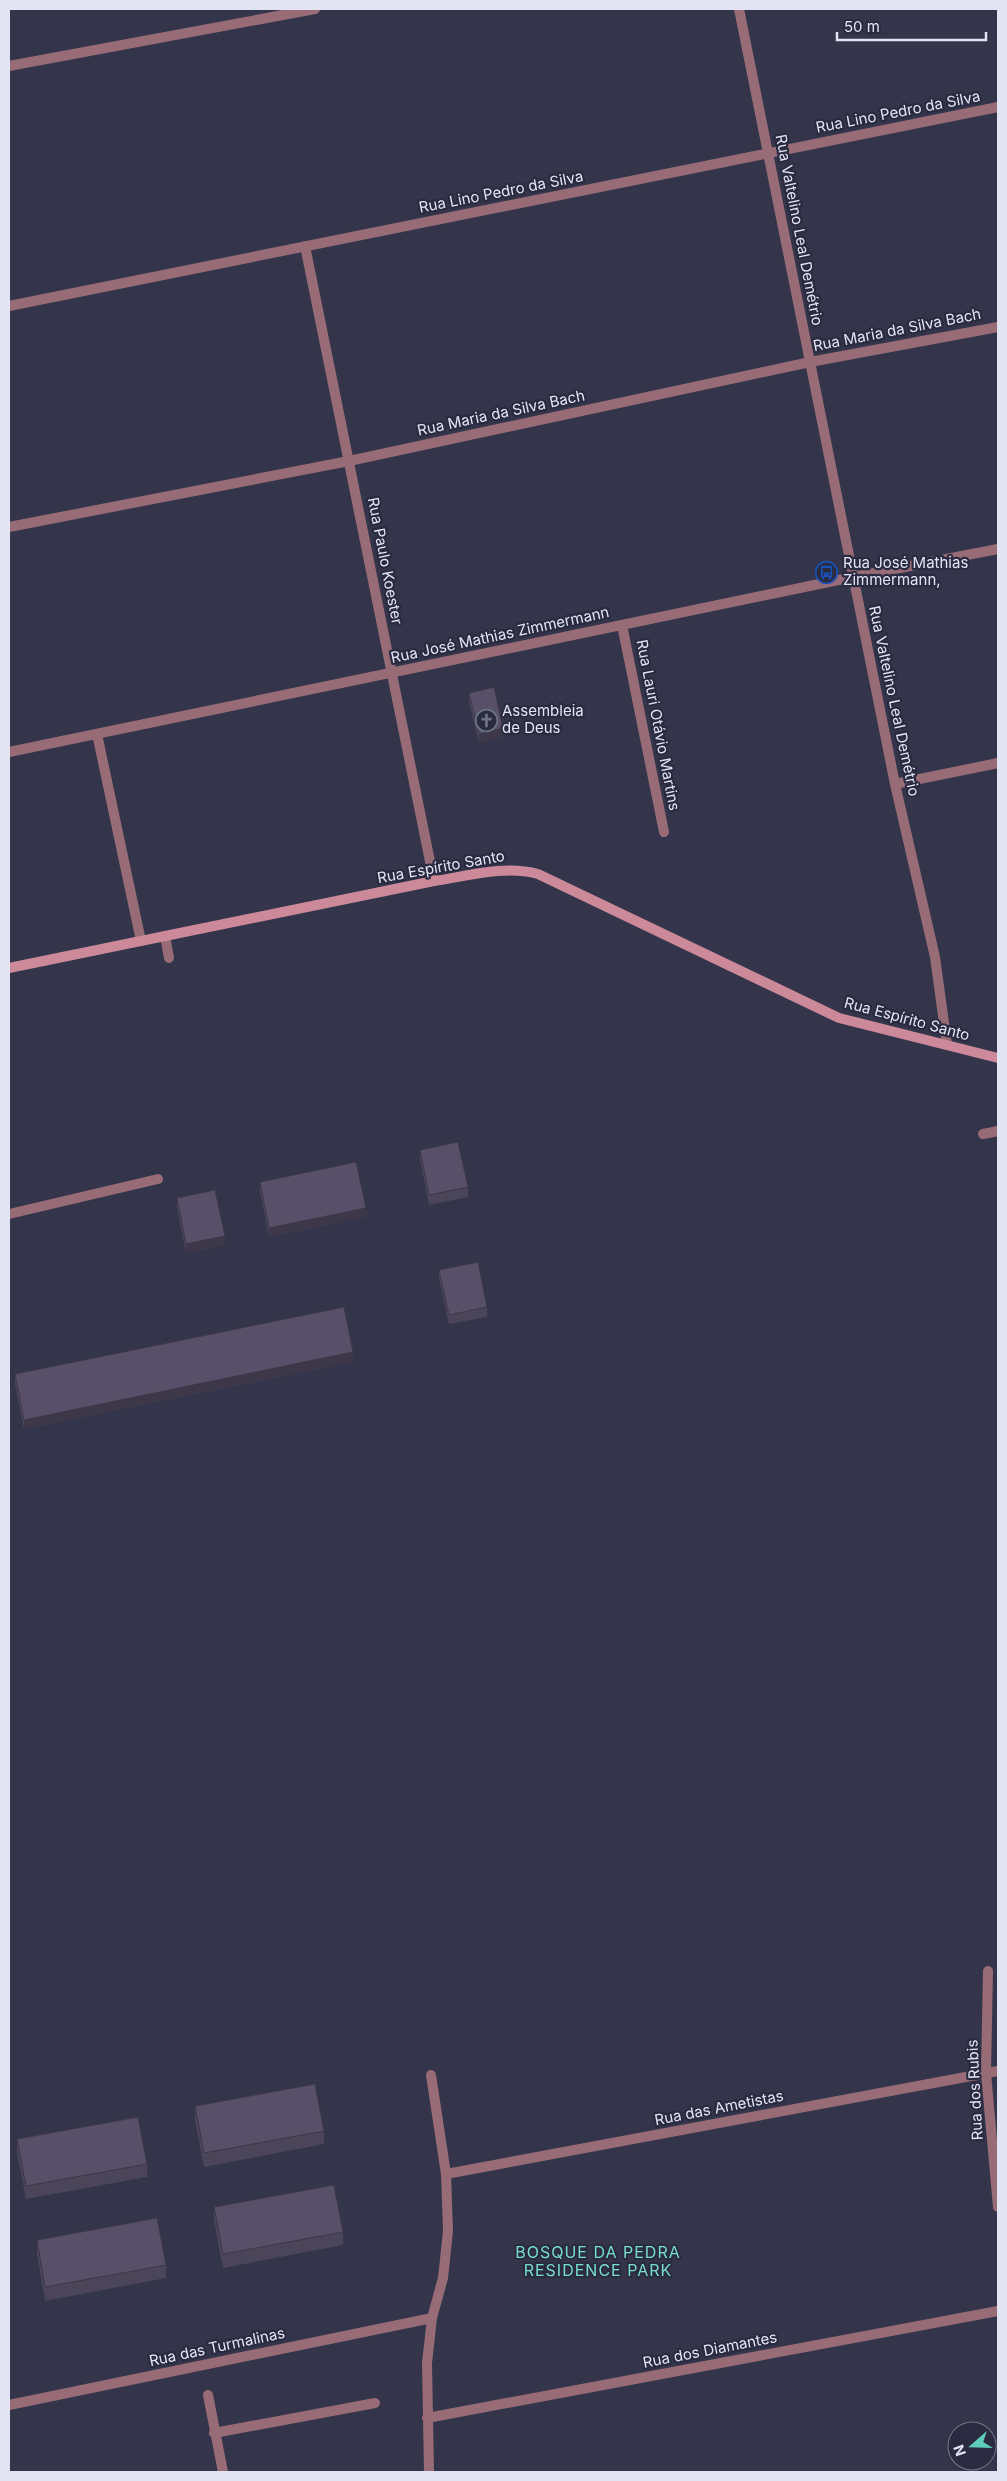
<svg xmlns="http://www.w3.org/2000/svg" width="1007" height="2481" viewBox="0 0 1007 2481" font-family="Inter,sans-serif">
<rect width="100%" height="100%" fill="#34354b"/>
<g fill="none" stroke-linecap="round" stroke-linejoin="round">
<!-- lane -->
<path stroke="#976c76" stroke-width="10" d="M165,936l4,22"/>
<!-- street -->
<path stroke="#976c76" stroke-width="10" d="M739,9l156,775 40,173 12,88
M9,66l306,-57
M305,246l129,635
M9,306l989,-199
M9,527l340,-66 461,-99 188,-35
M622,625l42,207
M97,734l44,207
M9,752l844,-175 145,-28
M895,784l103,-21
M983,1134l15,-3
M9,1214l149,-35
M988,1971l-2,102 12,134
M446,2174l552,-103
M208,2395l15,77
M9,2405l423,-87
M427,2418l571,-107
M214,2433l161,-30
M429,2472l-2,-109 5,-45 11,-40 5,-47 -2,-57 -15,-99"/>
<!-- secondary -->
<path stroke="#cc8999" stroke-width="10" d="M9,968l425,-87c34,-5 70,-16 104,-7l301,144 159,40"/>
</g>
<!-- wall -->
<path fill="#4b4559" d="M469,693l34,45 -24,5 -10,-41z
M420,1150l48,37v10l-39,8 -9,-46z
M260,1182l106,35 -97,20 -9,-46z
M177,1198l48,47 -39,8 -9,-45z
M439,1270l48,37v10l-38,7 -10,-45z
M353,1362l-329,67 -9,-45v-10z
M195,2106l129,25v13l-120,23 -9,-47z
M17,2139l130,25v13l-121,22 -9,-46z
M214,2207l129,25v13l-120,23 -9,-47z
M37,2240l129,25v13l-121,23 -8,-47z"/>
<!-- shaded-wall -->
<path fill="#3d3849" d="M503,728v10l-24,5v-9z
M366,1208v9l-97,20v-9z
M225,1236v9l-39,8v-9z
M353,1352v10l-329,67v-9z"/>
<!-- building -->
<path fill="#575068" stroke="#3d3849" d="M494,687l9,41 -24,6 -10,-41z
M458,1142l10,45 -39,8 -9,-45z
M356,1162l10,46 -97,20 -9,-46z
M215,1190l10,46 -39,8 -9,-46z
M478,1262l9,45 -38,8 -10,-45z
M344,1307l9,45 -329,68 -9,-46z
M315,2084l9,47 -120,22 -9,-47z
M138,2117l9,47 -121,22 -9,-47z
M334,2185l9,47 -120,22 -9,-47z
M157,2218l9,47 -121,22 -8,-47z"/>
<!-- icons -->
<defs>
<symbol id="bus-ring" viewBox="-11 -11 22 22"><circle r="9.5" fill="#2a2b41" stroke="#1a4fb4" stroke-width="1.5"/><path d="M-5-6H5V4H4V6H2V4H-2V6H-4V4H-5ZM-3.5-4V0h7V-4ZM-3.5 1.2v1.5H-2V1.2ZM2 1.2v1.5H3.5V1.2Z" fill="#1a4fb4"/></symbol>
<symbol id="church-ring" viewBox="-11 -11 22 22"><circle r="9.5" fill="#2a2b41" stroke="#6b7280" stroke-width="1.5"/><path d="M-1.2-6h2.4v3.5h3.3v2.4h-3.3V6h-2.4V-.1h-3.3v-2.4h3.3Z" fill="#6b7280"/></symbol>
</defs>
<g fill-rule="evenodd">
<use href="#bus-ring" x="814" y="560" width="25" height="25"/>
<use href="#church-ring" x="474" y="708" width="25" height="25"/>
</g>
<g text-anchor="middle" stroke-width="4.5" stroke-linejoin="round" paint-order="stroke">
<!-- street labels -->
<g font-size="15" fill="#e3e4f3" stroke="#2a2b41">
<text transform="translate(898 112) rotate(-11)" y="5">Rua Lino Pedro da Silva</text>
<text transform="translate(501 192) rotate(-11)" y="5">Rua Lino Pedro da Silva</text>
<text transform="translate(799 230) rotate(79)" y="5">Rua Valtelino Leal Demétrio</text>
<text transform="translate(897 330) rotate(-11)" y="5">Rua Maria da Silva Bach</text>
<text transform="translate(501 413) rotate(-12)" y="5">Rua Maria da Silva Bach</text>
<text transform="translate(385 561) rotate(79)" y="5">Rua Paulo Koester</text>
<text transform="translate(500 635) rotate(-12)" y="5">Rua José Mathias Zimmermann</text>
<text transform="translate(894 701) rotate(78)" y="5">Rua Valtelino Leal Demétrio</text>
<text transform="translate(658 725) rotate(79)" y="5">Rua Lauri Otávio Martins</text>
<text transform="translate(441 867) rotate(-10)" y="5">Rua Espírito Santo</text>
<text transform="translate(907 1019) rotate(15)" y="5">Rua Espírito Santo</text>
<text transform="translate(975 2090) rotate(-93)" y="5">Rua dos Rubis</text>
<text transform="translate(719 2108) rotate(-11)" y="5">Rua das Ametistas</text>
<text transform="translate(217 2347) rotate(-12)" y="5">Rua das Turmalinas</text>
<text transform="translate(710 2350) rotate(-11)" y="5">Rua dos Diamantes</text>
</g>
<!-- poi labels -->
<g font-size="15" fill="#e3e4f3" stroke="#2a2b41" text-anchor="start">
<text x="843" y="568">Rua José Mathias<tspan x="843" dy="17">Zimmermann,</tspan></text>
<text x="502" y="716">Assembleia<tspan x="502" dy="17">de Deus</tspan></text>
</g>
<!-- neighbourhood labels -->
<g font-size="16" letter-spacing="1" fill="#77ddca" stroke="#2a2b41">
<text x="598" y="2258">BOSQUE DA PEDRA<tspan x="598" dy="18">RESIDENCE PARK</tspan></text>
</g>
</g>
<!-- border -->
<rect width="1007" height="2481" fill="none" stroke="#e3e4f3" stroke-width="20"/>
<!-- north arrow -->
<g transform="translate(972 2446) rotate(250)"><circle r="24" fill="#2a2b41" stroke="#747588"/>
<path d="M0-4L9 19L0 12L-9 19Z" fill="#5ccebb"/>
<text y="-8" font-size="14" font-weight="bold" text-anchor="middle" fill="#e3e4f3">N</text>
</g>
<!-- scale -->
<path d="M837 32v8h149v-8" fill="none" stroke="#e3e4f3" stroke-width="2.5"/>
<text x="844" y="32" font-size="15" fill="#e3e4f3" stroke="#2a2b41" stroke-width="4" paint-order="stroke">50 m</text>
</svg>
